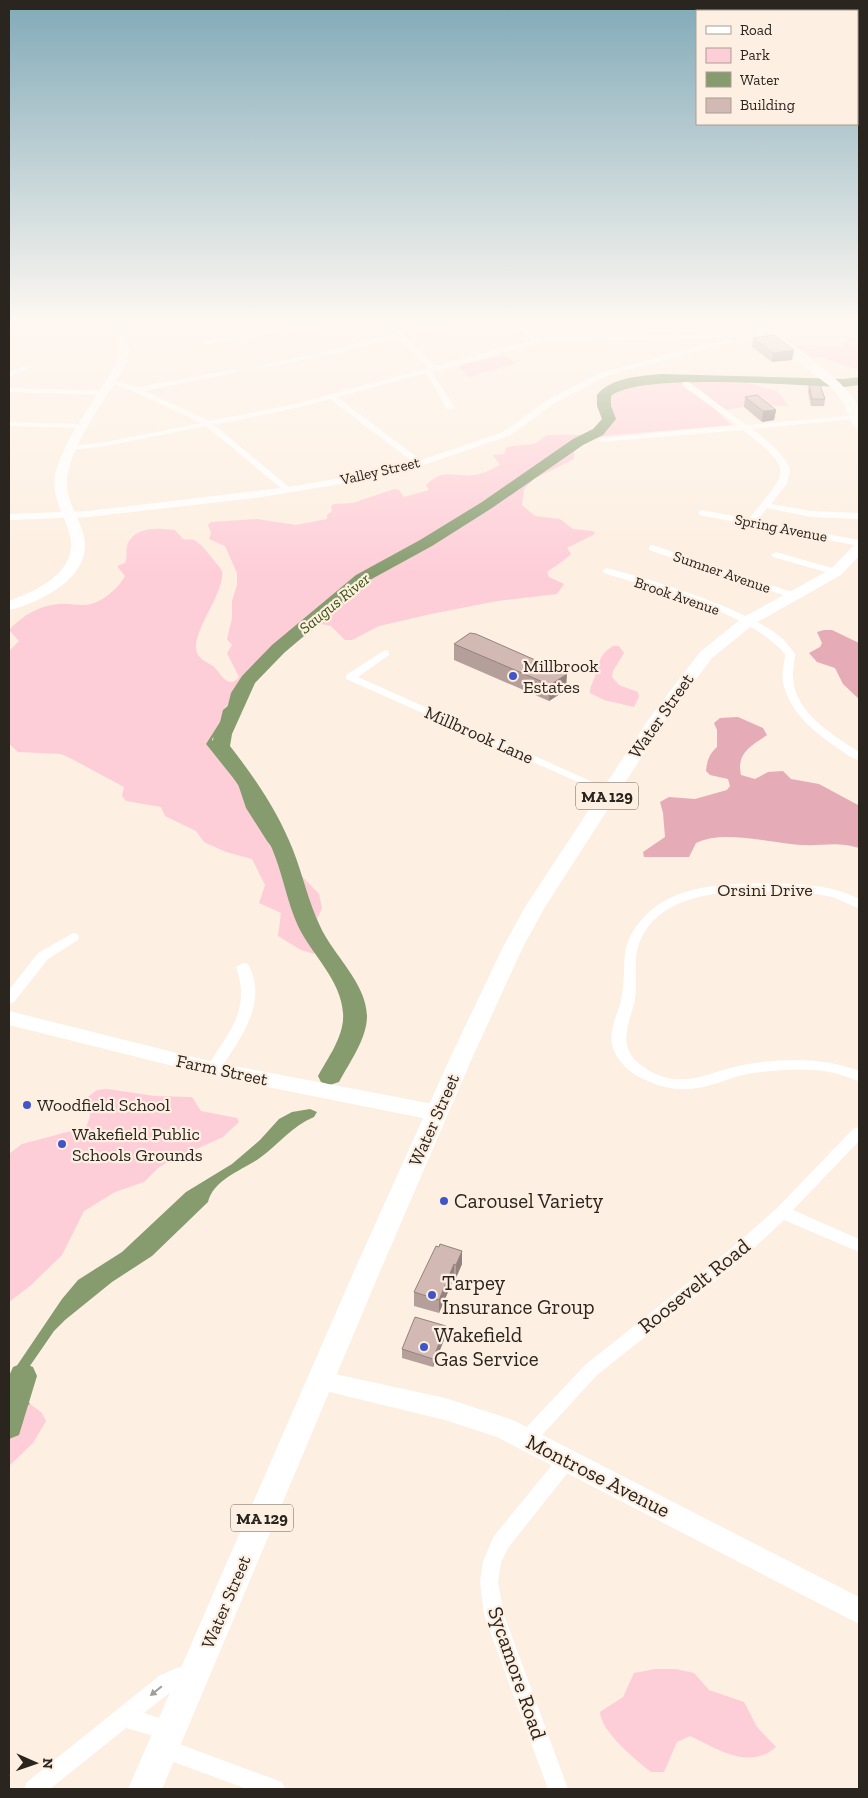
<svg xmlns="http://www.w3.org/2000/svg" width="868" height="1798" viewBox="0 0 868 1798" font-family="'Zilla Slab',serif">
<rect width="100%" height="100%" fill="#fdefe1"/>
<!-- green -->
<path fill="#feced8" d="M851,339h8v31l-39,-13 -9,1 -17,-13 51,1 -2,-4z
M502,355l14,8 -47,14 -11,-11z
M662,378l84,1 1,4 30,8 12,15 -31,-1 -41,6 14,14 -139,12 -18,13v9l-40,20 -10,10 -2,16 13,11 25,3 13,10 20,2 2,3 -28,14 4,6c-3,4 -20,15 -24,18l2,5 15,7 -7,10 -60,7 -66,13 -52,12 -27,14h-7l-14,-14 -10,-2 -82,62 -5,14 -9,7 -5,15 -14,22 32,40 29,57 14,18 14,10 24,25 3,14 -5,11 -3,35 -13,-4 -23,-14 3,-23 -22,-10 6,-18 -13,-26 -26,-7 -22,-10 -8,-11 -31,-15 -4,-9 -35,-6 -4,-5 2,-9 -54,-29 -9,-4 -43,-2 -9,-8v-93l10,-10 -10,-11c14,-15 29,-24 50,-26 8,-1 16,1 24,1 17,0 34,-15 42,-29l-8,-10 8,-3c3,-6 0,-14 3,-20 8,-17 31,-15 47,-13l8,9c3,1 8,0 11,1 7,3 14,13 19,19 2,4 8,8 9,13 3,18 -27,56 -26,75 0,11 9,14 17,19 7,6 15,25 26,11l-12,-24 5,-8 -5,-6 5,-21v-17l5,-16v-12l-12,-27 -16,-7 2,-6 -3,-8 3,-3 46,-3 39,6 31,-6v-4l5,-4 -1,-5 3,-2 19,-1 41,-14 5,1 5,7 25,-7 -3,-5c18,-18 29,-7 48,-10 10,-1 17,-6 26,-10l-7,-10 11,-1 2,-6c9,-4 18,-2 27,-4 7,-2 10,-8 16,-9 23,-3 46,8 60,-16l-6,-18 3,-8 32,-12z
M613,646h6l5,7 -11,18 -1,6 7,8 19,7 1,5 -5,10 -30,-7 -14,-7c0,-8 4,-12 6,-20 3,-12 5,-20 17,-27z
M107,1089l48,7 37,1 9,14 36,7 2,4 -16,15 -55,25 -10,6 -14,14 -29,10 -31,19 -22,44 -32,31 -21,16v-148l13,-10 64,-17 4,-10 -2,-20 9,-7z
M10,1396l10,12 10,-4 11,8 5,9 -13,22 -24,23z
M655,1669h21l18,4 15,17 35,12 13,25 19,20c-27,24 -60,1 -86,-11l-13,6 -13,30h-13c-15,-12 -50,-40 -51,-60l23,-15 11,-24z"/>
<!-- forest -->
<path fill="#e5abb7" d="M824,630h8l27,13v56l-16,-15 -8,-16 -18,-6 -8,-9 11,-6 2,-4 -5,-11z
M738,717l25,11 4,7c-16,11 -31,18 -26,40l14,4 13,-7 15,-1 8,8 28,5 39,21 1,43c-22,-7 -35,-2 -57,-3 -29,-1 -78,-16 -106,-2l-7,14h-45l-1,-5 22,-15 -2,-24 -3,-11 9,-5 26,2 32,-9 3,-4 -2,-7 -18,-4 -4,-4c1,-10 3,-17 11,-24v-17l-3,-7 6,-5z"/>
<!-- water -->
<path fill="#869c6f" d="M231,703l2,3 -8,18 -13,15 7,17 36,43 27,58 13,12 -14,-10 -14,-18 -21,-33 -8,-24 -32,-40 14,-22 3,-12z
M310,1109l7,3 -3,5c-22,9 -35,27 -53,40 -17,13 -47,21 -53,45l-56,54 -40,26 -47,38 -11,11 -31,45 1,20 6,8 -10,4 -10,-12 -1,-7 7,-22 46,-68 16,-19 44,-28 64,-60 46,-28 28,-24 19,-21 13,-7z"/>
<g fill="none" stroke-linecap="round" stroke-linejoin="round">
<!-- river -->
<path fill="#869c6f" fill-rule="evenodd" d="M662,374l182,5 15,-2v8l-15,2c-44,-1 -205,-15 -233,9v10l5,13 -13,16 -20,10 -91,63 -60,38 -64,35 -84,72 -29,30 -23,51 -2,12c25,32 48,66 63,104 10,25 15,51 27,76 13,29 46,56 47,90 0,23 -18,47 -28,66l-9,3 -9,-3 -3,-6c10,-18 27,-41 25,-63 -2,-33 -31,-58 -45,-87 -11,-24 -15,-51 -25,-75 -15,-39 -38,-71 -61,-105l2,-12 13,-25 4,-16 11,-17 30,-31 84,-70 64,-35 62,-38 91,-63 20,-10 9,-10 -5,-13v-11c14,-18 44,-19 65,-21z
M23,1363l10,4 4,9 -18,59 -10,4v-63l4,-9z"/>
<!-- street -->
<path fill="#fff" fill-rule="evenodd" d="M229,322h7l11,12 63,-12 4,2 -110,21v-4l36,-6z
M384,322h7l44,44 98,-26 -25,-18h7l25,16 229,-6h90v4h-90l-227,6 -110,30 22,35 -1,2h-6l-21,-36 -89,24 84,63 82,-28 46,-33 52,-27 130,-33 4,2 -128,35 -52,27 -46,33 -89,30 -68,16 -90,15 -174,20 -79,3v-6l79,-3 193,-23 -75,-62 -100,20 -34,4 -4,-2 4,-2 34,-4 95,-19 -77,-36 -17,-3v-4h3l28,7 98,-18 1,2 -4,2 -88,18 64,30 86,-17 133,-36 -31,-31 -59,16 -77,15 -4,-2 80,-17 57,-16zM330,399l83,63 -61,14 -63,11 -75,-62 82,-17z
M444,322h18l-39,7 -4,-2z
M23,366l4,2 -1,2 -17,7v-5z
M683,382h6l57,43 113,-10v4h-3l-104,10c15,11 30,23 38,40l-3,15 -16,20 40,7 48,2v6l-48,-2 -44,-9 -10,13 102,19v6l-160,-31v-4l3,-1 47,9c38,-49 48,-46 -6,-89l-143,12 -1,-2 4,-2 134,-13 -54,-39z
M9,388l95,3 4,2 -4,2 -95,-3z
M9,422l76,2 4,2 -4,2 -76,-2z
M652,545l143,48 2,2 -2,2h-6l-140,-47v-4z
M776,552l63,18 2,2 -5,3 -63,-18 -2,-2z
M607,568c44,11 144,42 176,71 4,4 8,10 12,15 0,8 -3,16 -2,24 2,35 40,57 66,74v8c-7,-1 -14,-7 -20,-11 -25,-17 -50,-37 -56,-67 -2,-10 2,-19 2,-28 -35,-42 -129,-64 -181,-81l-2,-2z
M385,650l4,1v4l-31,22 257,115 -2,2h-8l-259,-115v-4z
M760,883c33,1 69,0 99,16v9c-11,-3 -20,-10 -32,-12 -17,-4 -35,-4 -52,-4 -45,-2 -114,-1 -135,49 -9,21 0,45 -7,67 -9,28 -13,45 15,62 36,21 61,1 95,-5 38,-7 80,-8 116,6v10c-8,-2 -16,-6 -25,-8 -28,-6 -59,-3 -87,1 -10,2 -20,6 -29,9 -24,8 -47,9 -70,-2 -16,-6 -32,-19 -36,-37 -3,-15 6,-30 9,-44 8,-36 -6,-53 25,-85 28,-29 75,-31 114,-32z
M73,933l5,1 1,3 -1,3 -30,19 -34,43 -5,2v-14l29,-37z
M243,963l5,1c22,39 -10,77 -30,109h-10l-2,-4c21,-36 46,-57 30,-102z
M859,1127v14l-66,69 66,29v13l-75,-32 -45,42 -142,113 -64,70 -6,2 -6,-2 -3,-6 3,-6 64,-68 142,-113 50,-44 77,-80z
M567,1452l6,2 3,6 -3,6 -65,82 -7,14 -3,20 6,33 64,174h-20l-64,-174 -4,-33 3,-21 11,-25 67,-82z
M193,1666l7,3 3,7 -3,7 -27,7 -29,23 33,11 3,7 -3,7 -6,3 111,41 3,7h-38l-84,-31 -7,-3 -3,-7 3,-7 5,-3 -35,-10 -76,61h-26l3,-7 132,-106 17,-8z"/>
<!-- secondary -->
<path fill="#fff" fill-rule="evenodd" d="M114,322h10l5,29 -2,10c-18,37 -49,70 -59,111 -7,28 16,47 17,73 1,35 -48,59 -76,65v-9c31,-11 74,-32 59,-72 -7,-20 -18,-37 -12,-58 12,-40 42,-73 61,-110l2,-10z
M9,1011l204,51 225,43 7,3 3,5 -3,5 -7,3 -225,-45 -204,-51z
M321,1371l124,27 68,22 346,177v27l-362,-187 -52,-17 -132,-32 -4,-7 4,-7z"/>
<!-- primary -->
<path fill="#fff" fill-rule="evenodd" d="M747,322h13c24,18 91,60 99,87 1,6 0,14 0,20l-6,-4 -10,-23 -11,-14z
M859,544v12l-18,19 -87,49 -42,34 -48,64 -119,185 -22,40 -50,109 -92,213 -219,520h-34l227,-520 96,-213 52,-109 22,-40 123,-187 52,-68 42,-34 89,-49 23,-24z"/>
</g>
<!-- wall -->
<path fill="#b59f9a" d="M753,338l39,22 -20,2 -20,-15z
M809,385l16,14 -1,7h-13l-3,-14z
M745,397l31,13 -2,10 -12,2 -18,-15z
M454,644l112,46 -17,11 -95,-41z
M462,1251v13l-6,14h-2l-15,35 -25,-7v-14z
M446,1335l-13,32 -31,-9v-9z"/>
<!-- shaded-wall -->
<path fill="#93827d" d="M794,350l-2,10 -20,2 1,-9z
M776,410l-2,10 -12,2 1,-11z
M567,674l-1,16 -17,11 1,-16z
M462,1251v13l-6,14v-13z
M454,1264v14l-15,35v-13z
M446,1326v9l-13,32v-8z"/>
<!-- building -->
<path fill="#d2b9b3" stroke="#93827d" d="M774,335l20,15 -21,3 -20,-15z
M809,385h11l5,14h-13z
M757,395l19,15 -13,1 -18,-14z
M470,633l6,1 91,40 -17,11 -96,-41z
M440,1244l22,7 -6,14 -2,-1 -15,36 -25,-8 22,-46 3,1z
M415,1317l31,9 -13,33 -31,-10z"/>
<!-- one-way arrows -->
<defs><path id="oneway-solid" d="M-6-.8H1V-3.2L6.5 0L1 3.2V.8H-6Z" transform="scale(1.25)"/></defs>
<use fill="#a09d9a" href="#oneway-solid" transform="translate(156 1691) rotate(141)"/>
<!-- sky -->
<linearGradient id="sky" x2="0" y2="1"><stop stop-color="#81aab8"/><stop offset="0.56" stop-color="#fef8f2"/><stop offset="1" stop-color="#fef8f2" stop-opacity="0"/></linearGradient>
<rect width="868" height="574" fill="url(#sky)"/>
<!-- markers -->
<g fill="#4154c8" stroke="#fdefe1" stroke-width="2">
<circle cx="513" cy="676" r="5"/>
<circle cx="27" cy="1105" r="5"/>
<circle cx="62" cy="1144" r="5"/>
<circle cx="444" cy="1201" r="5"/>
<circle cx="432" cy="1295" r="5"/>
<circle cx="424" cy="1347" r="5"/>
</g>
<g text-anchor="middle" stroke-width="4.5" stroke-linejoin="round" paint-order="stroke">
<!-- far-street labels -->
<g font-size="15" fill="#2b251f" stroke="#fdefe1">
<text transform="translate(380 471) rotate(-13)" y="5">Valley Street</text>
<text transform="translate(781 528) rotate(11)" y="5">Spring Avenue</text>
<text transform="translate(722 572) rotate(19)" y="5">Sumner Avenue</text>
<text transform="translate(677 596) rotate(19)" y="5">Brook Avenue</text>
</g>
<!-- far-water labels -->
<g font-size="16" font-style="italic" fill="#37530d" stroke="#fdefe1">
<text transform="translate(334 603) rotate(-39)" y="6">Saugus River</text>
</g>
<!-- shield labels -->
<g fill="#fdefe1" stroke="#6a6259" stroke-width="1">
<rect x="576" y="782.5" width="62" height="27" rx="4"/>
<rect x="231" y="1504.5" width="62" height="27" rx="4"/>
</g>
<g font-size="16" font-weight="bold" fill="#2b251f">
<text x="607" y="802">MA 129</text>
<text x="262" y="1524">MA 129</text>
</g>
<!-- poi labels -->
<g font-size="18" fill="#2b251f" stroke="#fdefe1" text-anchor="start">
<text x="523" y="672">Millbrook<tspan x="523" dy="21">Estates</tspan></text>
<text x="37" y="1111">Woodfield School</text>
<text x="72" y="1140">Wakefield Public<tspan x="72" dy="21">Schools Grounds</tspan></text>
</g>
<!-- street labels -->
<g font-size="18" fill="#2b251f" stroke="#fdefe1">
<text transform="translate(661 716) rotate(-55)" y="6">Water Street</text>
<text transform="translate(479 735) rotate(24)" y="6">Millbrook Lane</text>
<text x="765" y="896">Orsini Drive</text>
<text transform="translate(222 1070) rotate(12)" y="6">Farm Street</text>
<text transform="translate(434 1120) rotate(-66)" y="6">Water Street</text>
<text transform="translate(226 1602) rotate(-67)" y="6">Water Street</text>
</g>
<!-- near-poi labels -->
<g font-size="21" fill="#2b251f" stroke="#fdefe1" text-anchor="start">
<text x="454" y="1208">Carousel Variety</text>
<text x="442" y="1290">Tarpey<tspan x="442" dy="24">Insurance Group</tspan></text>
<text x="434" y="1342">Wakefield<tspan x="434" dy="24">Gas Service</tspan></text>
</g>
<!-- near-street labels -->
<g font-size="21" fill="#2b251f" stroke="#fdefe1">
<text transform="translate(694 1286) rotate(-39)" y="7">Roosevelt Road</text>
<text transform="translate(598 1476) rotate(27)" y="7">Montrose Avenue</text>
<text transform="translate(517 1673) rotate(71)" y="7">Sycamore Road</text>
</g>
</g>
<!-- border -->
<rect width="868" height="1798" fill="none" stroke="#2b251f" stroke-width="20"/>
<!-- legend -->
<rect x="696" y="10" width="162" height="115" fill="#fdefe1" stroke="#a99e93"/>
<rect x="706" y="26" width="25" height="8" fill="#ffffff" stroke="#a99e93"/>
<text x="740" y="35" font-size="15" fill="#2b251f">Road</text>
<rect x="706" y="48" width="25" height="15" fill="#feced8" stroke="#a99e93"/>
<text x="740" y="60" font-size="15" fill="#2b251f">Park</text>
<rect x="706" y="72" width="25" height="15" fill="#869c6f" stroke="#a99e93"/>
<text x="740" y="85" font-size="15" fill="#2b251f">Water</text>
<rect x="706" y="98" width="25" height="15" fill="#d2b9b3" stroke="#a99e93"/>
<text x="740" y="110" font-size="15" fill="#2b251f">Building</text>
<!-- north arrow -->
<g transform="translate(35 1763) rotate(92)" stroke="#fdefe1" stroke-width="4" paint-order="stroke">
<path d="M0-4L9 19L0 12L-9 19Z" fill="#2b251f"/>
<text y="-8" font-size="14" font-weight="bold" text-anchor="middle" fill="#2b251f">N</text>
</g>
</svg>
